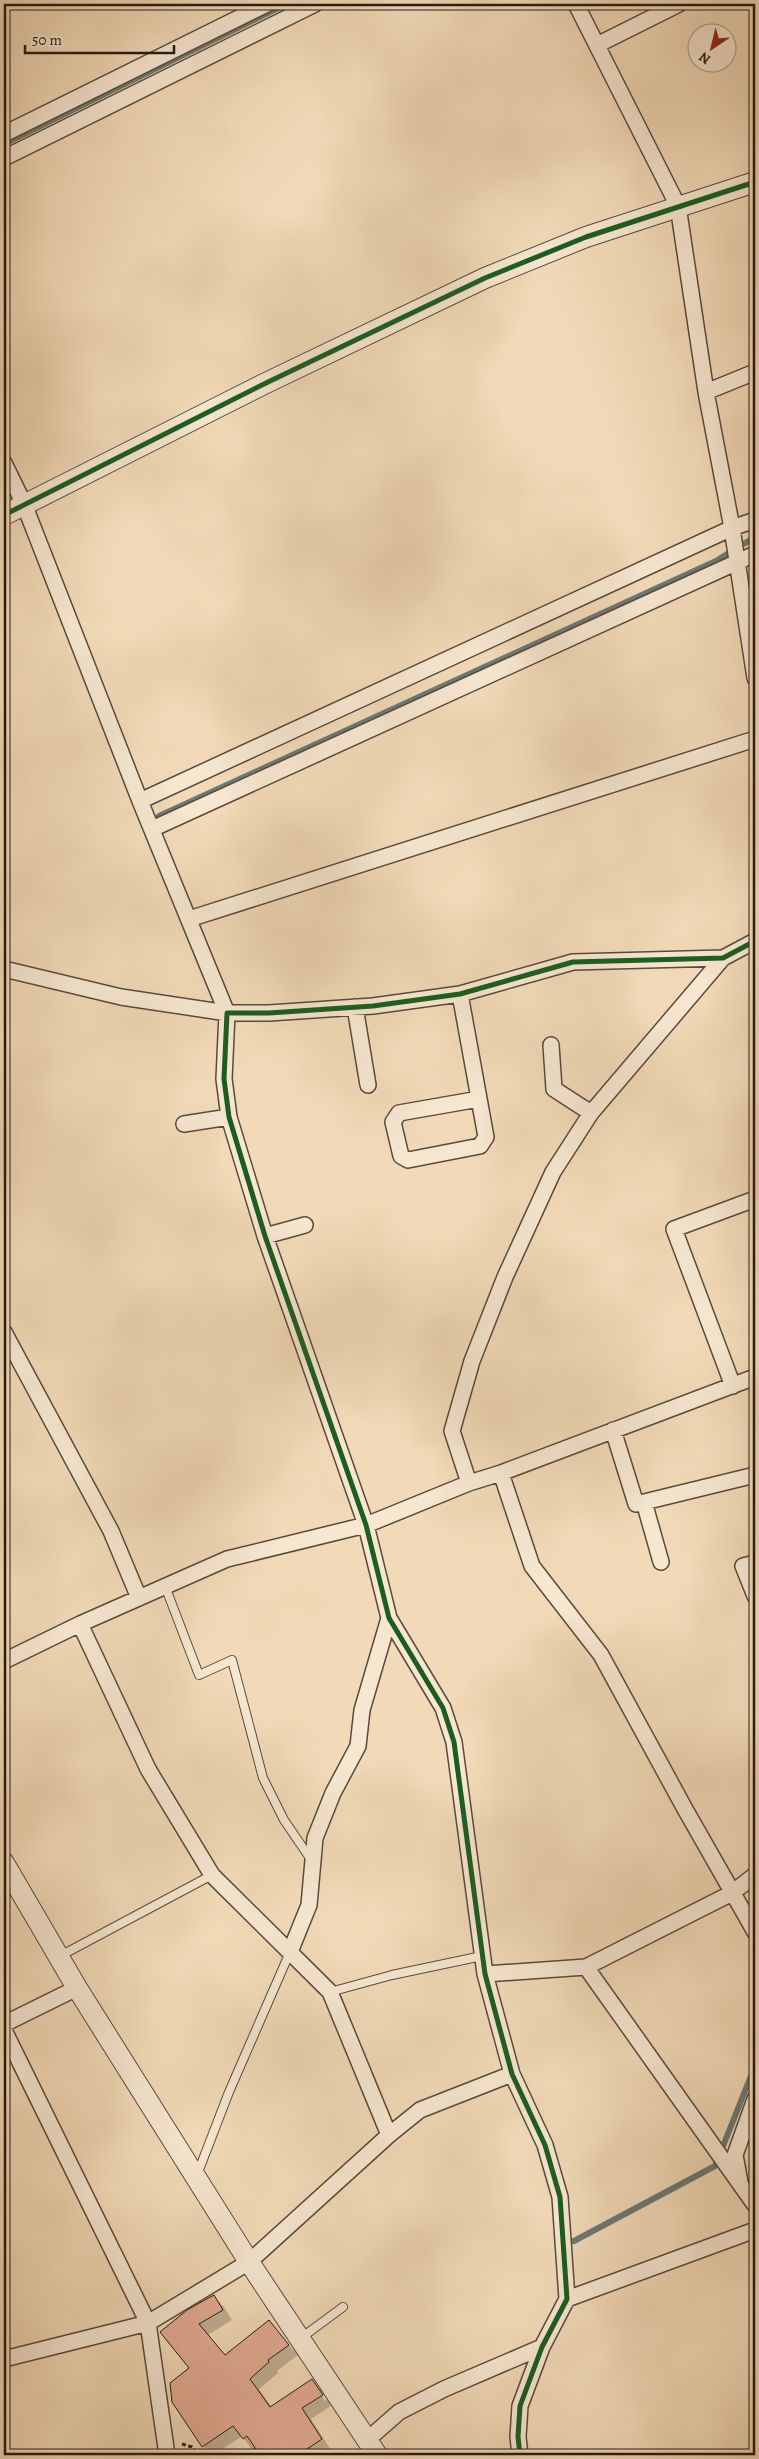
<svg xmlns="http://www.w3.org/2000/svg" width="759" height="2459" viewBox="0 0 759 2459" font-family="Alegreya,serif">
<rect width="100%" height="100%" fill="#f2dab8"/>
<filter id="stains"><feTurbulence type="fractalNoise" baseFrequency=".004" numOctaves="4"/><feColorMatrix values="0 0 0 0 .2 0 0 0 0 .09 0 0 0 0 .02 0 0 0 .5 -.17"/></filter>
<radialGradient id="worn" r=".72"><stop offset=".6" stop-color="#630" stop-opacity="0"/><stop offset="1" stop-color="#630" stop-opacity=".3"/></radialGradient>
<!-- shadow -->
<path fill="#0003" fill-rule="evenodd" d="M214,2296l10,11 8,13 -24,15 17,21 44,-34 29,33 -21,16 1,2 -19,16 13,18 40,-27 20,25 -21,14 20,31 -8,5h-67l-14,-19 -28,19 -11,-9 -12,-78 -29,-36zM318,2390h3l6,9 -2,2z"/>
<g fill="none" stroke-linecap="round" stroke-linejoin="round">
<!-- stream -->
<path stroke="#6d7975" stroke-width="6" d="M4,144l282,-140
M159,816l557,-255 39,-24
M574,2241l141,-75 40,-100"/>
</g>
<!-- building -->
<path fill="#e2aa93" stroke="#261a14" d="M214,2295l9,15 -24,14 26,31 44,-35 20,25 -21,15 1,2 -19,17 20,28 42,-28 11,16 -21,13 20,31 -24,16h-38l-13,-19 -4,3 -10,-13 -31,21 -30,-45 -2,-19 19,-15 -29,-36 27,-22z"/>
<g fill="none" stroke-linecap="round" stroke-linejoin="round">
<defs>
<path id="service" d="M165,1586l34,89 33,-15 31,118 21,42 28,41
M60,1956l152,-81
M330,1992l62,-17 90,-19
M197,2175l32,-83 61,-140
M301,2338l42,-31"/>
<path id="minor" d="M576,4l102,202 28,186 26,136 23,150
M597,45l82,-41
M4,134l263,-130
M4,158l311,-154
M706,392l49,-20
M4,463l20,41 116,297 87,212 -106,-16 -117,-28
M140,801l592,-273 23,-8
M152,829l603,-275
M189,919l566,-180
M460,994l26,143 -6,9 -72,14 -7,-4 -8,-34 6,-9 80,-14
M355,1007l13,78
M551,1045l3,44 37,24
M184,1124l45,-7
M265,1236l40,-11
M4,1332l107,199 28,67
M733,1386l-59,-157 81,-30
M613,1430l23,74 119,-29
M501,1473l31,93 69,89 84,154 70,123
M469,1483l-17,-52 20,-70 33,-84 48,-105 38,-59 132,-155
M644,1502l17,60
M755,1563l-12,3 12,30
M80,1624l68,145 64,106 118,117 59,143
M4,1661l76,-37 147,-65 139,-34 103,-42 32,-10 254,-96
M290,1952l19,-47 6,-67 18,-45 25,-47 4,-36 27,-92
M586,1967l169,238
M485,1974l101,-7 146,-74 23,-18
M4,2024l73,-36
M4,2030l144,293 19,132
M740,2182l-5,-27 20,-56
M567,2299l188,-69
M4,2359l144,-36 101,-61 140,-127 31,-25 92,-36
M366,2441l33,-29 45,-23 98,-42
M520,2455l-2,-18 2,-31 22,-59 25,-48 -7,-102 -15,-52 -33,-71 -27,-100 -31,-232 -11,-34 -54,-90 -23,-93 -101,-289 -36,-119 -5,-38 3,-66h42l104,-7 87,-12 113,-32 150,-4 32,-17"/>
<path id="tertiary" d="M4,515l262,-132 219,-105 101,-41 169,-55
M4,1863l73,125 172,274 128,193"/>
</defs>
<!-- service casing -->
<use href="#service" stroke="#594a3d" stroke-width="10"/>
<!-- minor casing -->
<use href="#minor" stroke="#594a3d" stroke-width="18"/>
<!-- tertiary casing -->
<use href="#tertiary" stroke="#594a3d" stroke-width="22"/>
<!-- path -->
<path stroke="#261a14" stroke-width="3" stroke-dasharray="4 2.5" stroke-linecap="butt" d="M182,2444l10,3 7,8"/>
<!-- service -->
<use href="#service" stroke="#f7e7d1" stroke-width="8"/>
<!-- minor -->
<use href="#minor" stroke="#f7e7d1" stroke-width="15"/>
<!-- tertiary -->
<use href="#tertiary" stroke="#f7e7d1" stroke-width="20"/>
<defs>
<path id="cycleway" d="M4,515l262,-132 219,-105 101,-41 169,-55
M520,2455l-2,-18 2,-31 22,-59 25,-48 -7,-102 -15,-52 -33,-71 -27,-100 -31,-232 -11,-34 -54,-90 -23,-93 -101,-289 -36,-119 -5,-38 3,-66h42l104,-7 87,-12 113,-32 150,-4 32,-17"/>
</defs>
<!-- cycleway casing -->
<use href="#cycleway" stroke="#f7e7d1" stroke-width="8"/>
<!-- cycleway -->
<use href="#cycleway" stroke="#1b5e20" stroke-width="5"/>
</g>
<!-- margin -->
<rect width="759" height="2459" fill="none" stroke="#f2dab8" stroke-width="20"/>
<rect x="5" y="5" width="749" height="2449" fill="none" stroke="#261a14" stroke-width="2.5"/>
<rect x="10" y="10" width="739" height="2439" fill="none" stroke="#261a14"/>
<!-- north arrow -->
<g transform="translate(712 48) rotate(215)"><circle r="24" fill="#f7e7d1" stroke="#a39585"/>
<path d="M0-4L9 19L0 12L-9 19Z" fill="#8f2418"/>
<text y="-8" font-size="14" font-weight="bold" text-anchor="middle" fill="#261a14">N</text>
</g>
<!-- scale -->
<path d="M25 45v8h149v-8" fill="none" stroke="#261a14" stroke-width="2.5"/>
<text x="32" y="45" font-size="15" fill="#261a14" stroke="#f7e7d1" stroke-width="4" paint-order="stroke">50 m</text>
<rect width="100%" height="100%" filter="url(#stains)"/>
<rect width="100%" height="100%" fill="url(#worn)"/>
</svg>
